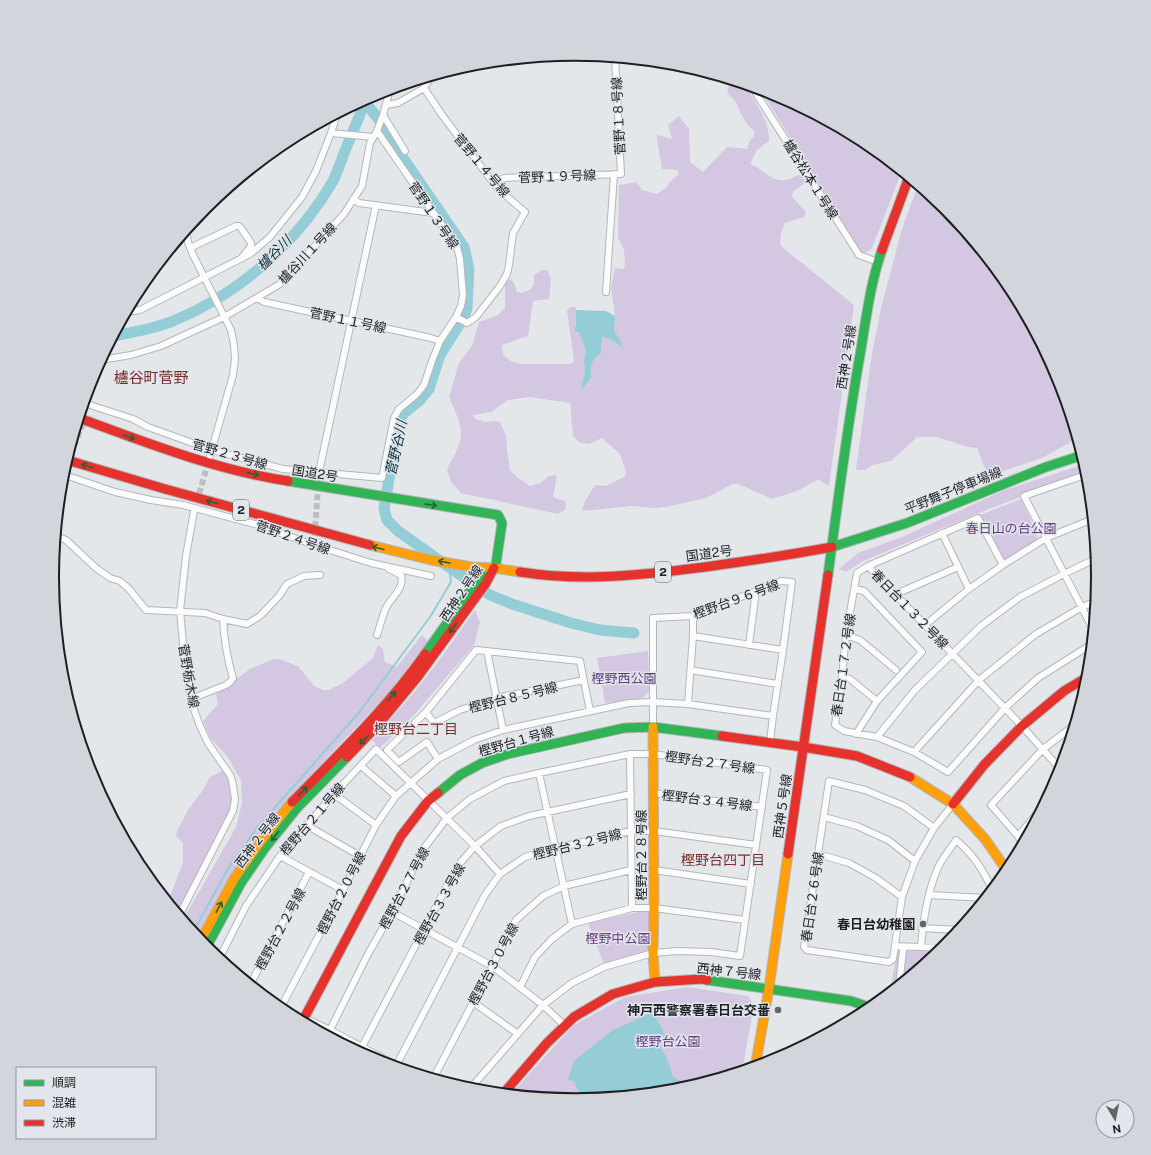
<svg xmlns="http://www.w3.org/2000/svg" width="1151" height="1155" viewBox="0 0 1151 1155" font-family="'Public Sans','Noto Sans JP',sans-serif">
<rect width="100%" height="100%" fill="#e4e7ea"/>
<!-- green -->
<path fill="#d4c7e1" d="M737,82l7,2c10,16 26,37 25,57l-12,9 -7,14c11,3 22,19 35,16 5,-1 11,-4 16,-6l5,8 -13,10 -1,5 14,15 -2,5 -19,6c-3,8 -6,15 -4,23l73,59 -25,181 -7,-4 -3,-3 -22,12 -25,8 -34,-15h-5l-27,14 -40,9 -10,1 -25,-2 -49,5 3,-10 10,-16 11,1 18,-9 2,-5 -6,-18 -18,-16 -13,6 -9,-1 -7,-7 -3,-33 -40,-6 -22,3 -17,12 -18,3 2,4 10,3 10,-1 5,1 6,14 1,14 3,20 7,7 13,9c3,-1 7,-2 10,-3 7,-4 8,-10 17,-7l-4,21 12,4 1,5 -1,4 -7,4 -97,-21 -10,-11 -4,-13c5,-10 12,-21 14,-32 1,-13 -7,-29 -12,-40l10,-34 13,-17 7,-24 19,-7 7,-7v-23l2,-5 4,-1 3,4 3,9 5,1 9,-4 3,-4v-10l8,-5h5l4,9 -2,20 -16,2 -5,35 -26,9 1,10 8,6 9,3h50l4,-3 -7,-50 3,-4h5c3,7 1,16 -1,24l5,2 7,18 -2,10 1,10 -3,19 9,-12c0,-13 -1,-16 10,-25v-7l2,-11 9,5 10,7 -3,-9 -5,-8 1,-14 -4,-29 4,-19 9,1 1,-5 -1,-14 -6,-13 1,-52 17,-3 6,8 15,4 9,-6 5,-7 8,-7 -2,-4 -15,-1 -5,-29v-5l15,4 -4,-14 11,-9 10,13 1,33 13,10 24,-25 20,2 3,-9 4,-4v-5l-7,-7 -7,-12 -4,-10 -6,-6 -3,-5 2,-5z
M760,89l16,5 91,48 35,29 -30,77 -5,4h-6z
M918,185l28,22 65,80 48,90 19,61 -36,20 -54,18 -11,-28 -9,-1 -31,-10h-20l-26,24 -19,4 -7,5h-9l15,-111 10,-51 21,-79z
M1085,464l3,7 -112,43 -113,47 -17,11 -7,-3 19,-16 44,-16 103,-47z
M1021,499l16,34v8l-31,19 -4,-1 -22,-44z
M475,610l5,13 -6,22 -60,70 -34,33 -8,-8 40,-45 28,-36z
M422,635l6,6 -43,56 -100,105 -46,60 -42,76 -14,-18 53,-93 6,-24 -1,-23 -14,-24 -16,-17 -8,-18 15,-17 -2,-10 34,-25 24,-10h5l19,7 16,20 9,4h6l14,-7 30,-25 5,-13 5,4 2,13 12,5z
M648,651l1,40 -6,7 -38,5 -8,-45z
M224,770l5,10 4,19 -2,12 -54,102 -10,-13 2,-2 14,-35v-20l-7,-7 1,-5 11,-21 15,-20 7,-13z
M646,910l4,2v37l-4,3 -42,13 -16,-42z
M900,950l40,2 -56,46 7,-13 6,-32z
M687,987l61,9 6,9 -12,66 -65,20 -102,10 -64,-6 16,-19 47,-51 51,-28z"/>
<!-- water -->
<path fill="#95cdd7" d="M576,310l30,1 9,5 -1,14 5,8 4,10 -11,-8 -9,-4 -2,10v7c-11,9 -10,12 -10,25l-10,13 4,-20 -1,-10 2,-10 -7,-18 -5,-2 2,-7z
M653,1012l12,22 -8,8c8,11 13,22 16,35l7,4 9,1v6l-12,3 -88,9 3,-4 -13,-3 -5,-12 -6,-1 6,-19 39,-31z"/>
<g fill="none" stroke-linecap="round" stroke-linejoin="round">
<!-- stream -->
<path stroke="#95cdd7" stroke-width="2" d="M193,932l36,-65 27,-38 105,-119 69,-93 21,-35 -2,-15"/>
<!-- river -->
<path stroke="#95cdd7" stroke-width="11" d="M365,102l22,28 12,22 65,95 5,22 -2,39 -3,9 -24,38 -11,34 -9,11 -17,14 -5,10 -14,85 3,11 11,11 55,39 37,25 22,9 59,19 29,7 34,3
M114,336c19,-4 40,-7 59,-15 66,-27 124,-78 160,-140 4,-8 7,-17 10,-25 7,-18 15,-36 22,-54l3,-4"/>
<!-- street-tunnel -->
<path stroke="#bcbfc2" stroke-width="6" stroke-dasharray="6 3" stroke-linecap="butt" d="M65,471l22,-59
M194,511l15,-51
M314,545l5,-73"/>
<defs>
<path id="street" d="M752,87l107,168 19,7
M424,88l18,27 56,74 27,23 -12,21 -4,32 -2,9 -7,12 -24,31 -9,6 -11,-6
M386,105l12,-2 26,-15 7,-11
M383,115l22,36
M331,133l42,4
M494,183l10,-5 117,-4 -6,-116
M353,199l6,4 74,10
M186,231l2,11 5,13 38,75 3,15 1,14 -2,16 -23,81
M190,248l46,-22h3l2,2 10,15v3l-8,10
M606,292l8,-118
M257,298l7,4 167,36 9,3
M127,312l13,-2 110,-56 20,-17 32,-40 14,-26 15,-38 6,-19
M101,360l30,-5 30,-9 63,-29 56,-33 64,-70 18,-28 8,-43 7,-12 6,-16 7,-26
M84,403l49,16 15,8 64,23 71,19 99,9 12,-60 5,-9 18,-15 7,-9 8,-24 8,-20 16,-24 5,-11 2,-11 -3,-36 -3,-12 -80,-116
M319,472l57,-267
M62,474l53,18 36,8 32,5 75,20 56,20 57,18 60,13
M1088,474l-64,22 70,135
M942,533l27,56
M56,536l10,4 30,28 14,10 10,3 9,8 17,21 59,3 18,6 24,5 13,-8 19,-20 8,-12 17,-8 16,-1
M1003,565l-25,-47 -110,48 154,160 39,44
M868,566l-11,7 -11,62 -4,41 -7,49 9,6 33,6
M855,589l9,2 58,61 -45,49 -21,33
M896,594l62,-27
M925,625l44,-36 34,-24 43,-27 47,-19
M377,635c3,-8 5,-19 9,-27 5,-11 19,-19 15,-33l-12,-6
M846,635l14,5 36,30
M693,636l90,14
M1092,644l-54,34 -33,30 -57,64 -34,-20 -37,-15 38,-47 66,-64 39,-29 44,-23 33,-16
M749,645l7,-54
M487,651l16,79
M690,670l88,14
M842,676l8,3 27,22
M191,699l35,-14 4,-3 3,-4c-6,-20 -9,-39 -10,-59
M688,704l5,-68v-20
M426,712l8,11 26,-13 36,-12 88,-18
M653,727v-109l40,-2 88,-35 11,1 -9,68 -10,66 -3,26
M914,752l65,-72 57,-46 46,-27 15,-6
M630,754l2,154
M438,759l-11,-17 -28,20 -12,-12 39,-38 50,-62 104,11 10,50
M361,766l35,30
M539,773l33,151
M653,793l109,14
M334,794l42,31
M824,817l33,9 31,14 27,21
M306,825l54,31
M934,828l-30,-22 -39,-16 -36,-9 -25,166 3,3 82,12 4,-3 9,-62 13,-36 19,-33 19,-24
M1018,836l28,-33
M1023,845l-5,-9 -27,-31 52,-56 33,-25
M818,854l31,9 27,15 26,19
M280,856l63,34
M654,870l97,14
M929,895l57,3
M392,912l100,54 51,39 22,21
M179,916l54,-105 2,-12 -3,-19 -2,-5 -22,-32 -8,-17 -8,-22 -8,-51 -4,-42 6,-55 8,-45
M922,928l38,2
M895,946l50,2
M921,947c2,-26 6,-53 16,-77 4,-11 13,-20 19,-30 18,15 27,30 37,51
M219,959l27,-53 34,-50 54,-62 42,-45 99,97 25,28
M250,985l59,-113
M899,986l4,-36
M520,987l15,-30 17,-18 20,-15 60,-16h22l91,12
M473,1002l45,32
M280,1009l63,-119 33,-65 20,-29 42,-37 36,-19 29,-10 126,-27 23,-1 36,2 85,12
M304,1018l26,12 75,40
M330,1030l38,-76 24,-42 30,-61 25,-33 23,-19 34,-18 35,-8 91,-19h23l114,16 -27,186 -29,-4 -34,-1 -24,2 -49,14 -32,16 -29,22 -74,85
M362,1047l89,-169 10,-16 14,-16 26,-20 28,-10 102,-22
M396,1066l89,-171 15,-21 25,-17 31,-9 75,-17h23l102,14
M433,1079l83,-159 27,-24 21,-10 67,-16"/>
<path id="fast" d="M288,481l210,34 4,8 -6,41 -2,4
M832,547l75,-24 139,-56 37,-12
M828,575c10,-74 19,-147 32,-220 6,-35 10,-71 22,-105
M425,654l54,-76 12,-8
M438,793l22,-18 22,-12 26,-9 116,-26 29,-1 69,9
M206,948l35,-65 24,-35 32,-40 50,-51
M707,980l144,21 21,7"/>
<path id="slow" d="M370,545l61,15 41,7 22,1 26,4
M653,727l1,181 -1,45 2,29
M910,777l43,27 32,35 23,33
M200,942l34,-63 25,-35 33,-42
M755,1068l14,-80 19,-134"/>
<path id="jam" d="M882,250l27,-73
M79,418c68,25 137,52 209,63
M67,460l98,29 205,56
M520,572c64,10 122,3 185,-5 43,-6 85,-12 127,-20
M722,736l81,11 54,9 53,21
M347,757l31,-32 38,-46 70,-96 8,-15
M292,802c47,-48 95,-94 133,-148
M953,804l31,-39 38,-39 42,-35 25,-15
M788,854l40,-279
M302,1022l99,-186 27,-35 10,-8
M503,1094l44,-51 27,-26 39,-23 42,-12 47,-3 5,1"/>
</defs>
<!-- street casing -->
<use href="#street" stroke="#b4b6b8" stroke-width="8"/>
<!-- fast casing -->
<use href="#fast" stroke="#b4b6b8" stroke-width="11"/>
<!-- slow casing -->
<use href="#slow" stroke="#b4b6b8" stroke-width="11"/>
<!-- jam casing -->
<use href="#jam" stroke="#b4b6b8" stroke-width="11"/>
<!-- street -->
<use href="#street" stroke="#fbfbfc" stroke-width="6"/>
<!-- fast -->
<use href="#fast" stroke="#30b455" stroke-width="9"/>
<!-- slow -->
<use href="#slow" stroke="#ff9f0a" stroke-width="9"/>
<!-- jam -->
<use href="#jam" stroke="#e5322d" stroke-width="9"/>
</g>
<!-- one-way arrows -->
<defs><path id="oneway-shaft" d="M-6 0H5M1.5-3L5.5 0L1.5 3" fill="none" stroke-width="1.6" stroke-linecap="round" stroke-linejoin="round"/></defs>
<g stroke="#266238">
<use href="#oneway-shaft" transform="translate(129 437) rotate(20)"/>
<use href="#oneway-shaft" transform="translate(87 466) rotate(-163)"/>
<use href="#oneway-shaft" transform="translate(253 474) rotate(13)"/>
<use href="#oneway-shaft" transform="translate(212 502) rotate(-165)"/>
<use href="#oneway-shaft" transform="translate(431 505) rotate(9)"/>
<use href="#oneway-shaft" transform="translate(378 548) rotate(-166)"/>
<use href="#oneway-shaft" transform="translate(444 562) rotate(-170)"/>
<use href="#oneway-shaft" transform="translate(453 628) rotate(126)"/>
<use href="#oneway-shaft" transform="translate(392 696) rotate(-50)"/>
<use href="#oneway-shaft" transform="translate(364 740) rotate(134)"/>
<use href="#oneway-shaft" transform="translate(303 791) rotate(-46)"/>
<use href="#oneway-shaft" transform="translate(275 836) rotate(128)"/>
<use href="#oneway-shaft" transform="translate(219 907) rotate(-62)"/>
</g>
<!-- markers -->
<g fill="#636567" stroke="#e2e6ec" stroke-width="1.5">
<circle cx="923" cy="924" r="4"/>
<circle cx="778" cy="1010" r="4"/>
</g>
<g text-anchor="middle" stroke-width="3" stroke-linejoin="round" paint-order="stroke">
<!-- shield labels -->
<g fill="#e2e6ec" stroke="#585b5e" stroke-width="1">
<rect x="233" y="500" width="16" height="20" rx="3"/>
<rect x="655" y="562" width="16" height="20" rx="3"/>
</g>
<g font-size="12" font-weight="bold" fill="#1d1f21">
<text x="241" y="514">2</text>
<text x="663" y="576">2</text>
</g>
<!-- street labels -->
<g font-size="13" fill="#1d1f21" stroke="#e2e6ec">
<text transform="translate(618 116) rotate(-93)" y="5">菅野１８号線</text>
<text transform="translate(482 165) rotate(50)" y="5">菅野１４号線</text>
<text transform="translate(557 176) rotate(-2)" y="5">菅野１９号線</text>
<text transform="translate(811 179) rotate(58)" y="5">櫨谷松本１号線</text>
<text transform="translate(434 215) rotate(56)" y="5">菅野１３号線</text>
<text transform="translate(307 253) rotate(-47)" y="5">櫨谷川１号線</text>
<text transform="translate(348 320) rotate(12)" y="5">菅野１１号線</text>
<text transform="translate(846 357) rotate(-81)" y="5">西神２号線</text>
<text transform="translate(230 454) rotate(16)" y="5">菅野２３号線</text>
<text transform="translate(315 473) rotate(9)" y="5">国道2号</text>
<text transform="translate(953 490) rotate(-22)" y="5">平野舞子停車場線</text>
<text transform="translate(293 537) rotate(19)" y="5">菅野２４号線</text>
<text transform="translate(709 553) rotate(-8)" y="5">国道2号</text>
<text transform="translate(461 593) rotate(-56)" y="5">西神２号線</text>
<text transform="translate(736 599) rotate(-20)" y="5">樫野台９６号線</text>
<text transform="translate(910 609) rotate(46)" y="5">春日台１３２号線</text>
<text transform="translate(843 665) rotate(-82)" y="5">春日台１７２号線</text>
<text transform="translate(189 676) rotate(80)" y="5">菅野栃木線</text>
<text transform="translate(513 697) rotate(-14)" y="5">樫野台８５号線</text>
<text transform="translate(516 741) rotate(-16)" y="5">樫野台１号線</text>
<text transform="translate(710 762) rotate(8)" y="5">樫野台２７号線</text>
<text transform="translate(707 800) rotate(7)" y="5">樫野台３４号線</text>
<text transform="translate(782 806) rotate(-82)" y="5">西神５号線</text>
<text transform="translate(312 819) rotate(-49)" y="5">樫野台２１号線</text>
<text transform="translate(257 840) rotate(-53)" y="5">西神２号線</text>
<text transform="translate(577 844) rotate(-14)" y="5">樫野台３２号線</text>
<text transform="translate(641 855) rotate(-90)" y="5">樫野台２８号線</text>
<text transform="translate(404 888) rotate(-62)" y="5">樫野台２７号線</text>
<text transform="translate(341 893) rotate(-63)" y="5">樫野台２０号線</text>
<text transform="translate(812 897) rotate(-82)" y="5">春日台２６号線</text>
<text transform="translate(439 904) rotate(-61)" y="5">樫野台３３号線</text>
<text transform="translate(280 929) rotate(-62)" y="5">樫野台２２号線</text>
<text transform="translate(493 964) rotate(-62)" y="5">樫野台３０号線</text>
<text transform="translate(729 971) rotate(6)" y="5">西神７号線</text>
</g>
<!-- park labels -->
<g font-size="13" fill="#623c7d" stroke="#e2e6ec">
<text x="1011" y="533">春日山の台公園</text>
<text x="624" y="683">樫野西公園</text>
<text x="618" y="943">樫野中公園</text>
<text x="668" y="1046">樫野台公園</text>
</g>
<!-- poi labels -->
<g font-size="13" font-weight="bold" fill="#1d1f21" stroke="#e2e6ec" text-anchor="end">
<text x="915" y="929">春日台幼稚園</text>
<text x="770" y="1015">神戸西警察署春日台交番</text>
</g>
<!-- water labels -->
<g font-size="14" font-style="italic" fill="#0a3137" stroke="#e2e6ec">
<text transform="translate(274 253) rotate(-45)" y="5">櫨谷川</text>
<text transform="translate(396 448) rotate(-78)" y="5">菅野谷川</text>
</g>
<!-- neighbourhood labels -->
<g font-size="14" fill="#77302e" stroke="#e2e6ec">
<text x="416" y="734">樫野台二丁目</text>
<text x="723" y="865">樫野台四丁目</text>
</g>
<!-- quarter labels -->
<g font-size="15" fill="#77302e" stroke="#e2e6ec">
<text x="151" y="383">櫨谷町菅野</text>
</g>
</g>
<!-- crop -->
<path d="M0 0H1151V1155H0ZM59 577a516 516 0 1 1 1032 0a516 516 0 1 1-1032 0Z" fill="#d2d6dc" fill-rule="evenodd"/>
<path fill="none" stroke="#1d1f21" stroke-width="2" d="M59 577a516 516 0 1 1 1032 0a516 516 0 1 1-1032 0Z"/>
<!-- legend -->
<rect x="16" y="1067" width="140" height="72" fill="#e2e6ec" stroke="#93969b"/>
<rect x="24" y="1080" width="20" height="6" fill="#30b455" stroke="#93969b"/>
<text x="52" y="1087" font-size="12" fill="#1d1f21">順調</text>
<rect x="24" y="1100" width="20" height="6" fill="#ff9f0a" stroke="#93969b"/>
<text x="52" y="1107" font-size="12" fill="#1d1f21">混雑</text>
<rect x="24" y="1120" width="20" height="6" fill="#e5322d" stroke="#93969b"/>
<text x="52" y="1127" font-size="12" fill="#1d1f21">渋滞</text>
<!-- north arrow -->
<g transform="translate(1115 1119) rotate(170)"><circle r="19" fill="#e2e6ec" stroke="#93969b"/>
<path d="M0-3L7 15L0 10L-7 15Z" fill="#636567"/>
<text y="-6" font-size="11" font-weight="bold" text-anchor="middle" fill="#1d1f21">N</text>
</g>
</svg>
